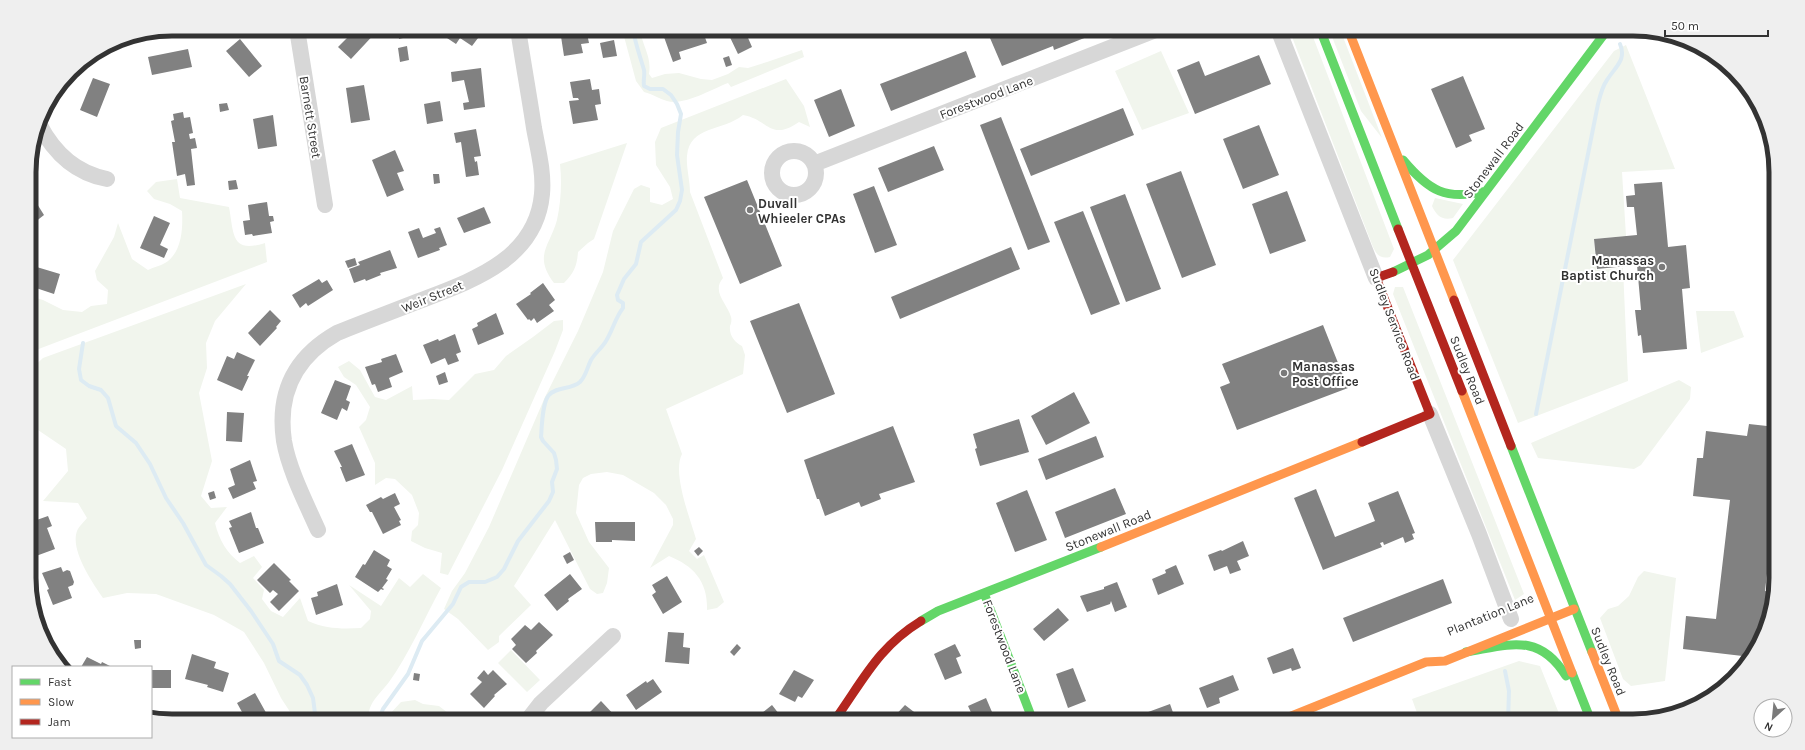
<svg xmlns="http://www.w3.org/2000/svg" width="1805" height="750" viewBox="0 0 1805 750" font-family="Karla,sans-serif">
<rect width="100%" height="100%" fill="#fff"/>
<!-- green -->
<path fill="#f1f5ed" d="M622,29h18c2,17 12,27 9,45l3,4 13,-4 14,-1 22,6 11,1 16,-6 11,-7 9,1 19,-6 35,-12 2,7 -73,30 -3,-4c-16,6 -44,23 -61,18 -8,-2 -14,-7 -23,-9l-8,-11z
M1289,29h21l84,220 -4,8c-10,2 -13,-2 -17,-10z
M1329,29h11l42,109 -21,-27z
M1626,45l49,124 -53,3 4,64 -32,3 2,31 27,-2 5,113 -110,42 -65,-163 161,-209z
M1161,51l28,62 -47,17 -27,-59z
M786,79l18,27 6,21 -11,-5c-29,20 -31,-3 -56,-7 -21,17 -53,10 -56,41 -1,10 3,25 3,36l33,86c-12,14 5,26 8,39 1,3 0,7 -1,9 -1,10 5,16 12,20l3,9 -2,19 -77,35 16,45c-10,19 8,64 14,85l-7,12 8,8 7,-4 20,47 -7,6 -10,2c1,-28 -13,-44 -38,-54l-19,12 23,-43v-6l-7,-14 -12,-12 -31,-18 -16,-3 -16,2 -8,4 -4,7 -3,28 13,29 20,26 -2,15 -4,10 -6,1 -7,-5 -35,-69 -41,66 17,19 -32,31v6l-11,8 -30,-31 -14,-10 8,-18 13,-18 24,-46 56,-130 33,-66 25,-59 10,-41 21,-42 7,-4 9,3v14l12,3 11,-6 -3,-12 -14,-22 -1,-23 6,-14z
M627,143l-33,96 -6,4 -10,9c-1,14 -4,21 -14,31h-10c-21,-28 -4,-37 3,-63 4,-18 5,-38 3,-56z
M177,179l3,19 49,9c5,27 2,47 36,36l2,19 -231,88 -6,-19v-35l13,4 20,10 19,2 9,-6 16,-2 1,-14 -11,-10 -2,-9 19,-34 4,-14 14,36 16,11c6,-3 12,-4 17,-7 17,-10 18,-35 17,-52l-12,-7 -16,-5 -7,-8 9,-9z
M1435,198l28,6 -10,14c-11,3 -17,-3 -21,-12z
M246,284l-31,37 -9,22 1,25 -8,25 13,68 -11,35 10,12 16,-1 -12,16c4,17 12,30 25,40l14,-7 8,11 -9,11 11,12 -2,9 9,12 12,6 17,-19 8,23c18,8 34,8 53,7l9,-9 1,-8 -22,-26 32,21 18,-28 11,9 13,-13 18,14c-16,29 -33,68 -52,94 -9,12 -23,22 -20,39l19,-5 13,-14 14,-2 8,4 16,2 13,10 -2,5h-154l-15,-23 -17,-35 -20,-31 -30,-17 -58,-21 -29,-1 -24,5c-11,-16 -33,-48 -26,-67 2,-5 7,-9 10,-13l-9,-15 -35,-2 25,-30 -2,-22 -28,-19 -7,-9 -1,-51 13,-12z
M1395,287h8l121,307 -9,6 -122,-306z
M1696,311h38l10,26 -43,16z
M563,320v10l-8,21 -53,119 -54,105 -8,-2 2,-20 -17,-5 -14,-7 1,-10 6,-6 1,-12 -7,-18 -17,-16 -9,-1 -11,7v-22l-16,-36 7,-7 4,-13 -14,-22 -12,-8 -6,-10 11,-6 11,9 15,27 11,3 26,-14 1,14 20,-1 16,1 26,-26 19,-4 12,-14 27,-19 21,-16z
M1679,380l12,7 -1,12 -49,66 -7,4 -96,-11 -7,-15z
M1644,571l32,7 -11,103 -34,5 -8,-7 -23,-61 8,-9 10,-3 11,-10 9,-19z
M511,650l29,30 -13,12 -29,-29z
M1519,661l21,5 22,55h-142l-8,-22z"/>
<g fill="none" stroke-linecap="round" stroke-linejoin="round">
<!-- stream -->
<path stroke="#ddebf3" stroke-width="4" d="M83,343l-4,26 2,11 8,6 12,4 7,8 8,28 20,17 14,21 16,34 17,25 23,42 15,11 9,8 21,27 22,33 6,17 21,14 7,10 6,13 3,23
M1536,414l62,-310c2,-8 4,-17 9,-24 8,-13 20,-20 13,-36
M1505,671l4,20 -1,30
M378,721l5,-12 25,-35 14,-33 31,-37 8,-17 8,-5h16l12,-5 7,-8 14,-28 31,-40 4,-9 -1,-10 5,-13 -1,-9 -2,-7 -11,-12 -2,-4c1,-11 1,-34 8,-42 8,-9 22,-5 31,-13 6,-6 7,-14 11,-22 4,-7 11,-12 15,-19 7,-11 9,-23 17,-33v-5l-5,-3 -1,-5 7,-16 12,-15 5,-22 35,-32 4,-9 2,-11 -5,-35 1,-23 3,-18 -4,-10 -6,-9 -8,-6h-13l-6,-3c-1,-6 1,-11 0,-16 -4,-14 -9,-27 -11,-41"/>
</g>
<!-- building -->
<path fill="#818181" d="M356,29h23l-28,30 -13,-12z
M448,29h26l7,5 -9,12 -12,-8 -4,6 -9,-6 4,-6z
M564,29h22l3,14 -8,1 2,9 -19,3 -4,-26z
M686,29h16l5,14 -28,9 2,7 -8,3 -9,-25z
M726,29h23l-4,2 7,16 -14,7z
M849,29h16l-17,7 -2,-6z
M1012,29h84l1,4 -43,17 -1,-4 -51,20 -12,-28z
M406,31l1,6 -8,2 -1,-7z
M240,39l22,27 -13,11 -23,-26z
M614,40l3,16 -14,2 -3,-15z
M407,46l2,14 -9,2 -2,-14z
M188,49l4,18 -40,8 -4,-18z
M966,51l10,26 -85,34 -11,-27z
M1259,55l12,29 -76,30 -18,-44 22,-9 6,15z
M729,56l3,9 -6,2 -3,-9z
M481,68l4,39 -21,3 -1,-7 6,-1 -5,-22 -12,2 -1,-10z
M1463,76l22,53 -16,6 3,6 -16,7 -25,-59z
M93,78l17,6 -13,33 -17,-7z
M590,79l2,11 7,-1 2,15 -6,1 3,15 -25,4 -4,-23 10,-1 -1,-2h-5l-3,-16z
M364,85l6,35 -19,3 -5,-35z
M841,89l14,37 -26,11 -15,-37z
M440,101l3,20 -16,3 -3,-20z
M227,103l2,7 -9,2 -1,-8z
M1123,108l11,27 -103,41 -11,-27z
M183,112l1,6 6,-1 3,16 -4,1 1,5 5,-1 2,10 -6,1 4,36 -8,1 -2,-12 -8,2 -5,-34h3l-4,-21 3,-1 -1,-6z
M273,115l4,31 -19,3 -5,-30z
M1001,117l49,125 -22,8 -48,-125z
M1259,125l20,50 -36,14 -20,-50z
M476,129l5,27 -7,1 1,5 2,-1 2,14 -13,2 -5,-35 -5,1 -2,-10z
M934,146l10,24 -56,22 -10,-24z
M395,150l9,21 -7,2 7,17 -17,7 -15,-37z
M1181,171l35,94 -34,13 -36,-94z
M433,174h6l1,9 -6,1z
M236,180l2,9 -9,1 -1,-9z
M747,180l35,86 -42,18 -36,-87z
M1662,182l6,65 18,-2 4,43 -8,1 5,60 -44,4 -2,-18 -3,1 -3,-26h6l-4,-45 -40,4 -3,-30 43,-4 -3,-28h-7l-1,-11 9,-1 -1,-11z
M874,186l23,59 -22,8 -22,-59z
M29,191l15,24 -14,11z
M1287,191l19,50 -36,13 -18,-50z
M1125,194l36,95 -35,13 -36,-95z
M267,202l2,14h4l1,5 -4,1 2,11 -19,3 -1,-2 -7,1 -2,-14 7,-1 -2,-15z
M484,207l7,16 -27,10 -7,-15z
M1083,211l37,93 -29,11 -37,-93z
M154,216l16,7 -10,22 8,4 -4,9 -24,-10z
M440,227l7,18 -8,3 1,2 -22,8 -10,-26 11,-4 4,10 13,-5 -2,-4z
M1011,247l9,22 -120,50 -9,-22z
M390,250l7,18 -17,5 1,2 -15,6 -1,-2 -11,4 -5,-14 11,-4 -2,-3z
M355,258l2,7 -9,3 -3,-7z
M30,265l30,9 -6,20 -24,-8z
M319,279l3,4 5,-3 6,10 -25,16 -2,-3 -6,5 -8,-13z
M543,283l12,17 -6,5 5,6 -17,12 -3,-5 -3,3 -2,-2 -1,1 -12,-16 15,-10 -1,-1z
M799,303l36,91 -48,19 -37,-92z
M270,310l11,11 -5,6 1,1 -17,18 -12,-13z
M496,313l8,21 -26,11 -6,-16 6,-3 -1,-3z
M1323,325l25,63 -111,42 -17,-43 10,-4 -8,-19z
M455,334l6,18 -5,2 3,7 -11,4 -3,-7 -14,6 -8,-19 15,-6 1,2z
M237,352l18,8 -8,16h2l-7,15 -25,-11 10,-24 7,3z
M396,354l7,18 -14,6 3,9 -14,5 -3,-8 -3,1 -7,-18 17,-5 -1,-3z
M445,372l3,10 -9,3 -3,-9z
M335,380l16,6 -5,14 4,2 -3,9 -5,-3 -5,12 -16,-7z
M1074,392l16,31 -44,22 -15,-29z
M227,412l17,1 -2,29 -16,-1z
M1019,419l10,33 -49,14 -5,-17 2,-1 -4,-14z
M1749,424l27,3v86h-2l-9,78 9,1 -6,32 -17,33 -68,-8 3,-33 30,3 14,-119 -37,-4 4,-38h6l3,-27 41,5z
M893,426l22,56 -36,12 2,5 -20,8 -2,-5 -34,14 -6,-17h-2l-13,-39z
M1096,436l8,21 -58,23 -8,-21z
M352,444l13,31 -19,7 -6,-15h2l-8,-16z
M250,460l7,21 -4,1 3,7 -23,10 -5,-11 7,-3 -5,-16z
M1115,488l11,26 -61,24 -10,-26z
M1316,489l19,48 40,-16 -7,-18 30,-12 17,42 -3,1 2,5 -9,4 -2,-6 -19,8 -1,-3 -3,1 2,4 -59,23 -29,-72z
M1027,490l20,50 -32,12 -19,-49z
M214,491l2,7 -6,2 -2,-7z
M395,493l5,11 -6,3 7,13 -2,1 2,4 -18,9 -11,-22h-2l-4,-7 15,-8 2,2z
M251,512l5,16h2l6,15 -25,10 -10,-25 3,-1 -3,-6z
M48,516l4,10 -5,2 8,21 -19,7 -5,-15v-19z
M595,522h40v19l-23,-1v2h-16z
M1243,541l6,15 -12,5 4,9 -11,4 -3,-8 -13,5 -6,-16 13,-5 1,1z
M699,547l4,4 -5,5 -4,-5z
M374,550l16,10 -3,6 5,3 -6,10 2,1 -6,8 2,1 -1,1 -2,-1 -3,3 -23,-15 8,-13 2,1z
M570,552l4,8 -7,4 -4,-8z
M274,563l17,17 -2,1 10,10 -20,20 -9,-9 8,-8 -5,-4 -3,3 -13,-13z
M1176,565l8,19 -26,11 -6,-16 14,-6 -1,-3z
M61,567l2,5 4,-2 3,1 4,11 -1,3 -5,2 4,11 -19,7 -6,-15 2,-1 -7,-16z
M570,574l12,15 -14,10 1,2 -12,10 -13,-16z
M667,576l15,26 -19,12 -11,-19 4,-3 -4,-7z
M1443,579l9,24 -99,39 -10,-24z
M1117,582l10,25 -12,5 -4,-11 -1,3 -23,8 -7,-16 24,-7v-2z
M337,584l6,21 -27,10 -5,-17 7,-2 -1,-4z
M1058,608l11,12 -25,21 -11,-12z
M539,622l14,13 -17,16 1,2 -11,10 -14,-14 4,-4 -5,-6 14,-14 6,5z
M668,632l16,1 -1,14 7,1 -1,16 -24,-2z
M134,640h7v8l-6,1z
M737,644l4,4 -7,8 -4,-4z
M955,644l6,12 -5,2 6,15 -17,7 -11,-26z
M1293,648l8,20 -9,3 -1,-3 -18,6 -6,-16z
M192,654l24,8 -2,6 15,5 -6,19 -16,-5 1,-2 -23,-6z
M87,657l14,7 1,-2 10,5h-31z
M1073,668l13,33 -18,7 -12,-34z
M151,670h20v18h-20z
M484,670l4,5 5,-5 14,14 -13,11 1,1 -11,12 -14,-14 12,-12 -5,-4z
M794,670l20,10 -12,18 -4,-2 -3,6 -16,-8z
M414,673l6,1 -1,7 -6,-1z
M1233,675l6,15 -20,8 1,5 -13,5 -8,-20z
M653,679l9,13 -26,18 -10,-15 20,-14 1,2z
M255,693l14,25 -5,3h-17l-10,-18z
M986,698l9,21 -20,2 -7,-15z
M601,701l15,16 -4,4h-34l10,-9 1,1z
M1170,704l6,17h-34l-2,-6z
M772,705l11,14 -3,2h-28z
M905,705l13,10 -4,6h-24z"/>
<g fill="none" stroke-linecap="round" stroke-linejoin="round">
<!-- street -->
<path stroke="#d7d7d7" stroke-width="16" d="M297,29l28,176
M1278,29l98,249
M39,124c15,29 36,49 68,55
M772 173a22 22 0 1 1 44 0a22 22 0 1 1-44 0Z
M814,164l344,-135
M1430,414l49,120 32,85
M318,530c-12,-27 -29,-60 -34,-89 -7,-48 11,-84 53,-108 27,-11 54,-21 82,-32 52,-20 117,-41 123,-107 2,-22 -4,-44 -8,-66 -5,-33 -11,-66 -16,-99
M527,721l14,-18 72,-67"/>
<!-- fast -->
<path stroke="#63d668" stroke-width="9" d="M1320,29l78,200
M1403,160c26,31 43,41 83,31
M1393,272l35,-17 28,-24 152,-202
M1511,446l81,206
M984,593l49,128
M921,621l17,-10 163,-64
M1466,652c43,-7 73,-20 100,24
M1572,673l19,48"/>
<!-- slow -->
<path stroke="#ff974d" stroke-width="9" d="M1348,29l106,271
M1462,391l110,282
M1101,547l261,-105
M1592,652l27,69
M1279,721l147,-59 19,-1 129,-52"/>
<!-- jam -->
<path stroke="#b3261e" stroke-width="9" d="M1398,229l64,162
M1454,300l57,146
M1362,442l68,-28 -54,-136 17,-6
M834,721c29,-40 43,-73 87,-100"/>
</g>
<!-- markers -->
<g fill="#7a7a7a" stroke="#fff" stroke-width="1.5">
<circle cx="750" cy="210" r="4"/>
<circle cx="1662" cy="267" r="4"/>
<circle cx="1284" cy="373" r="4"/>
</g>
<g text-anchor="middle" stroke-width="4" stroke-linejoin="round" paint-order="stroke">
<!-- street labels -->
<g font-size="13" fill="#333" stroke="#fff">
<text transform="translate(986 97) rotate(-21)" y="5">Forestwood Lane</text>
<text transform="translate(311 117) rotate(81)" y="5">Barnett Street</text>
<text transform="translate(1493 160) rotate(-53)" y="5">Stonewall Road</text>
<text transform="translate(432 296) rotate(-22)" y="5">Weir Street</text>
<text transform="translate(1395 324) rotate(69)" y="5">Sudley Service Road</text>
<text transform="translate(1468 370) rotate(68)" y="5">Sudley Road</text>
<text transform="translate(1108 530) rotate(-22)" y="5">Stonewall Road</text>
<text transform="translate(1490 614) rotate(-22)" y="5">Plantation Lane</text>
<text transform="translate(1005 646) rotate(69)" y="5">Forestwood Lane</text>
<text transform="translate(1609 661) rotate(68)" y="5">Sudley Road</text>
</g>
<!-- poi labels -->
<g font-size="13" font-weight="bold" fill="#333" stroke="#fff" text-anchor="start">
<text x="758" y="208">Duvall<tspan x="758" dy="15">Whieeler CPAs</tspan></text>
<text x="1654" y="265" text-anchor="end">Manassas<tspan x="1654" dy="15">Baptist Church</tspan></text>
<text x="1292" y="371">Manassas<tspan x="1292" dy="15">Post Office</tspan></text>
</g>
</g>
<!-- crop -->
<path d="M0 0H1805V750H0ZM172 36H1633A136 136 0 0 1 1769 172V578A136 136 0 0 1 1633 714H172A136 136 0 0 1 36 578V172A136 136 0 0 1 172 36Z" fill="#efefef" fill-rule="evenodd"/>
<path fill="none" stroke="#333" stroke-width="5" d="M172 36H1633A136 136 0 0 1 1769 172V578A136 136 0 0 1 1633 714H172A136 136 0 0 1 36 578V172A136 136 0 0 1 172 36Z"/>
<!-- legend -->
<rect x="12" y="666" width="140" height="72" fill="#ffffff" stroke="#adadad"/>
<rect x="20" y="679" width="20" height="6" fill="#63d668" stroke="#adadad"/>
<text x="48" y="686" font-size="12" fill="#333333">Fast</text>
<rect x="20" y="699" width="20" height="6" fill="#ff974d" stroke="#adadad"/>
<text x="48" y="706" font-size="12" fill="#333333">Slow</text>
<rect x="20" y="719" width="20" height="6" fill="#b3261e" stroke="#adadad"/>
<text x="48" y="726" font-size="12" fill="#333333">Jam</text>
<!-- north arrow -->
<g transform="translate(1773 718) rotate(207)"><circle r="19" fill="#ffffff" stroke="#adadad"/>
<path d="M0-3L7 15L0 10L-7 15Z" fill="#7a7a7a"/>
<text y="-6" font-size="11" font-weight="bold" text-anchor="middle" fill="#333333">N</text>
</g>
<!-- scale -->
<path d="M1665 30v6h103v-6" fill="none" stroke="#333333" stroke-width="2"/>
<text x="1671" y="30" font-size="12" fill="#333333" stroke="#ffffff" stroke-width="3" paint-order="stroke">50 m</text>
</svg>
